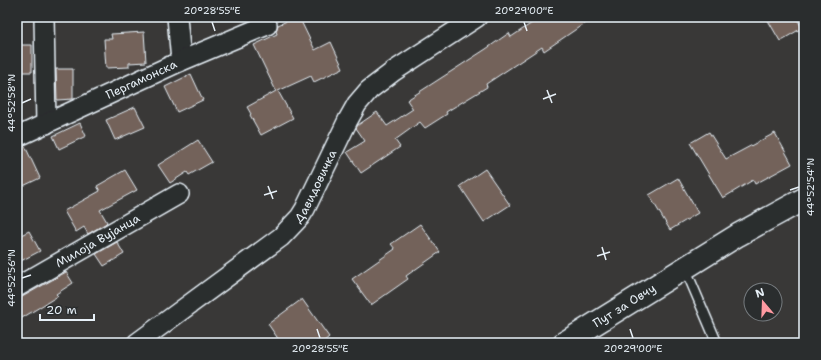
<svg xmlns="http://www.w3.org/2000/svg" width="821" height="360" viewBox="0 0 821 360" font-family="'Shantell Sans',sans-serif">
<rect width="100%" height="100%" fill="#393837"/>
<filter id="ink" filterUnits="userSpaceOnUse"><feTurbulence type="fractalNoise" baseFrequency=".025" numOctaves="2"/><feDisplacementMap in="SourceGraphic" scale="8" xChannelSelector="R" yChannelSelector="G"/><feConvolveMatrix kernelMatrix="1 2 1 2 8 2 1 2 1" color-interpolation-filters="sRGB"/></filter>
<g filter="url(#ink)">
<!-- building -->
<path fill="#73625a" stroke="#e8f1f8" d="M296,17h3l16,33 16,-8 12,26 -29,14 -3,-6 -33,15 15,27 -32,17 -11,-20 1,-1 -4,-7 29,-16 -22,-46 23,-11 -1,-3 2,-6z
M541,17h53l-50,34 -2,-4 -56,37 1,3 -41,25 1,2 -22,14 -5,-6 -25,18 5,7 -39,26 -14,-21 18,-11 -9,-13 2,-3 19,-13 10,14 26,-17 -6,-9 79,-51 23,-16 2,4z
M766,17h30l6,11 -22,13z
M144,32l2,30 -17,1v4l-23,1 -2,-29h8l-1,-5z
M17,45h15v27h-15z
M56,69h17v30l-16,1z
M191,74l12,26 -26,12 -12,-25z
M135,107l10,20 -30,13 -9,-20z
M80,123l6,13 -27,13 -6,-13z
M709,132l17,27 49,-26 17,31 -37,20 -2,-4 -30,18 -33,-55z
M198,140l14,22 -23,13 -2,-3 -17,11 -12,-18z
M25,146l15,32 -23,11v-41z
M485,169l25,36 -26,17 -24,-36z
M125,170l12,20 -37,20 7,12 -2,2 -17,10 -4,-7 -8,5 -12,-21 36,-20 -3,-5z
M678,178l20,35 -28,17 -21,-35z
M420,224l20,28 -34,24 2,3 -37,26 -19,-26 43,-30 -4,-5z
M29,231l11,20 -23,12v-26z
M117,242l7,12 -20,12 -8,-12z
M66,272l7,11 -17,11 2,2 -41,25v-23l5,-1z
M302,299l27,38 -7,6h-41l-13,-19z"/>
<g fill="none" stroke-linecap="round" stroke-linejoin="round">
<defs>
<path id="service" d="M685,268l32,75"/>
<g id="minor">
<path d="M44,17l2,107"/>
<path d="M177,17l4,44"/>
<path id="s1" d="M17,137l164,-76 86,-36"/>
<path id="s2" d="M17,287l162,-93"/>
<path id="s3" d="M137,343l144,-106 19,-20 5,-8 43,-89 9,-16 12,-14 25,-19 83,-54"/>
</g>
<g id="tertiary">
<path id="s4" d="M564,343l174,-108 66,-36"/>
</g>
</defs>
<!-- service casing -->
<use href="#service" stroke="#e8f1f8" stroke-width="12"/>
<!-- minor casing -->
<use href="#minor" stroke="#e8f1f8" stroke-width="22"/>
<!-- tertiary casing -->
<use href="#tertiary" stroke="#e8f1f8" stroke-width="25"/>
<!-- service -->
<use href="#service" stroke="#2a2d2e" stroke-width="9"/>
<!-- minor -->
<use href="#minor" stroke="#2a2d2e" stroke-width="19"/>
<!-- tertiary -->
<use href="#tertiary" stroke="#2a2d2e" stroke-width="22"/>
</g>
</g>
<!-- ticks -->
<path fill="none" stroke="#e8f1f8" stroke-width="1.5" d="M212,22l3,9M524,22l3,9M547,90l5,13M543,99l13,-5M22,103l9,-4M268,186l5,13M790,190l9,-3M264,195l13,-4M602,247l4,13M597,256l13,-4M22,278l9,-3M317,329l3,9M630,329l3,9"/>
<g text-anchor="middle" stroke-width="3" stroke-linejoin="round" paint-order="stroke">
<!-- street labels -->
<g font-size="12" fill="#e8f1f8" stroke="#2a2d2e">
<text dy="4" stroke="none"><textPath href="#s1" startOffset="137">Пергамонска</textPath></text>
<text dy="4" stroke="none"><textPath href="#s3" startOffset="241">Давидовичка</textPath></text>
<text dy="4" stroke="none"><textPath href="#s2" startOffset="93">Милоја Вујанца</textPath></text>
<text dy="4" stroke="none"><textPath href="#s4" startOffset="71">Пут за Овчу</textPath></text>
</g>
</g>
<!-- margin -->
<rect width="821" height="360" fill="none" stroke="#2a2d2e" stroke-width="44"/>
<!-- north arrow -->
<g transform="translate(763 302) rotate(341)"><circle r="19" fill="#2a2d2e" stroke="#767b7f"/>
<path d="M0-3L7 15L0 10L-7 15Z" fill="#ff9aa2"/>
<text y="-6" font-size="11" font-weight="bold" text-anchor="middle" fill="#e8f1f8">N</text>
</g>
<!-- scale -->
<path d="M40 314v6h54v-6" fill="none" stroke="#e8f1f8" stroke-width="2"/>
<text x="46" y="314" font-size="12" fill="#e8f1f8" stroke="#2a2d2e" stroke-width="3" paint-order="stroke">20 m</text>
<rect x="22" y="22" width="777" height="316" fill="none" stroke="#e8f1f8" stroke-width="1.5"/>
<g font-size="10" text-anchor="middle" fill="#e8f1f8">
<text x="212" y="14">20°28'55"E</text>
<text x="524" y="14">20°29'00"E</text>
<text transform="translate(11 103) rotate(-90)" y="4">44°52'58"N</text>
<text transform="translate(810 187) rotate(-90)" y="4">44°52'54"N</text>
<text transform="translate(11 278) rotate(-90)" y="4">44°52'56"N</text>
<text x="320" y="352">20°28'55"E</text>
<text x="633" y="352">20°29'00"E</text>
</g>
</svg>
